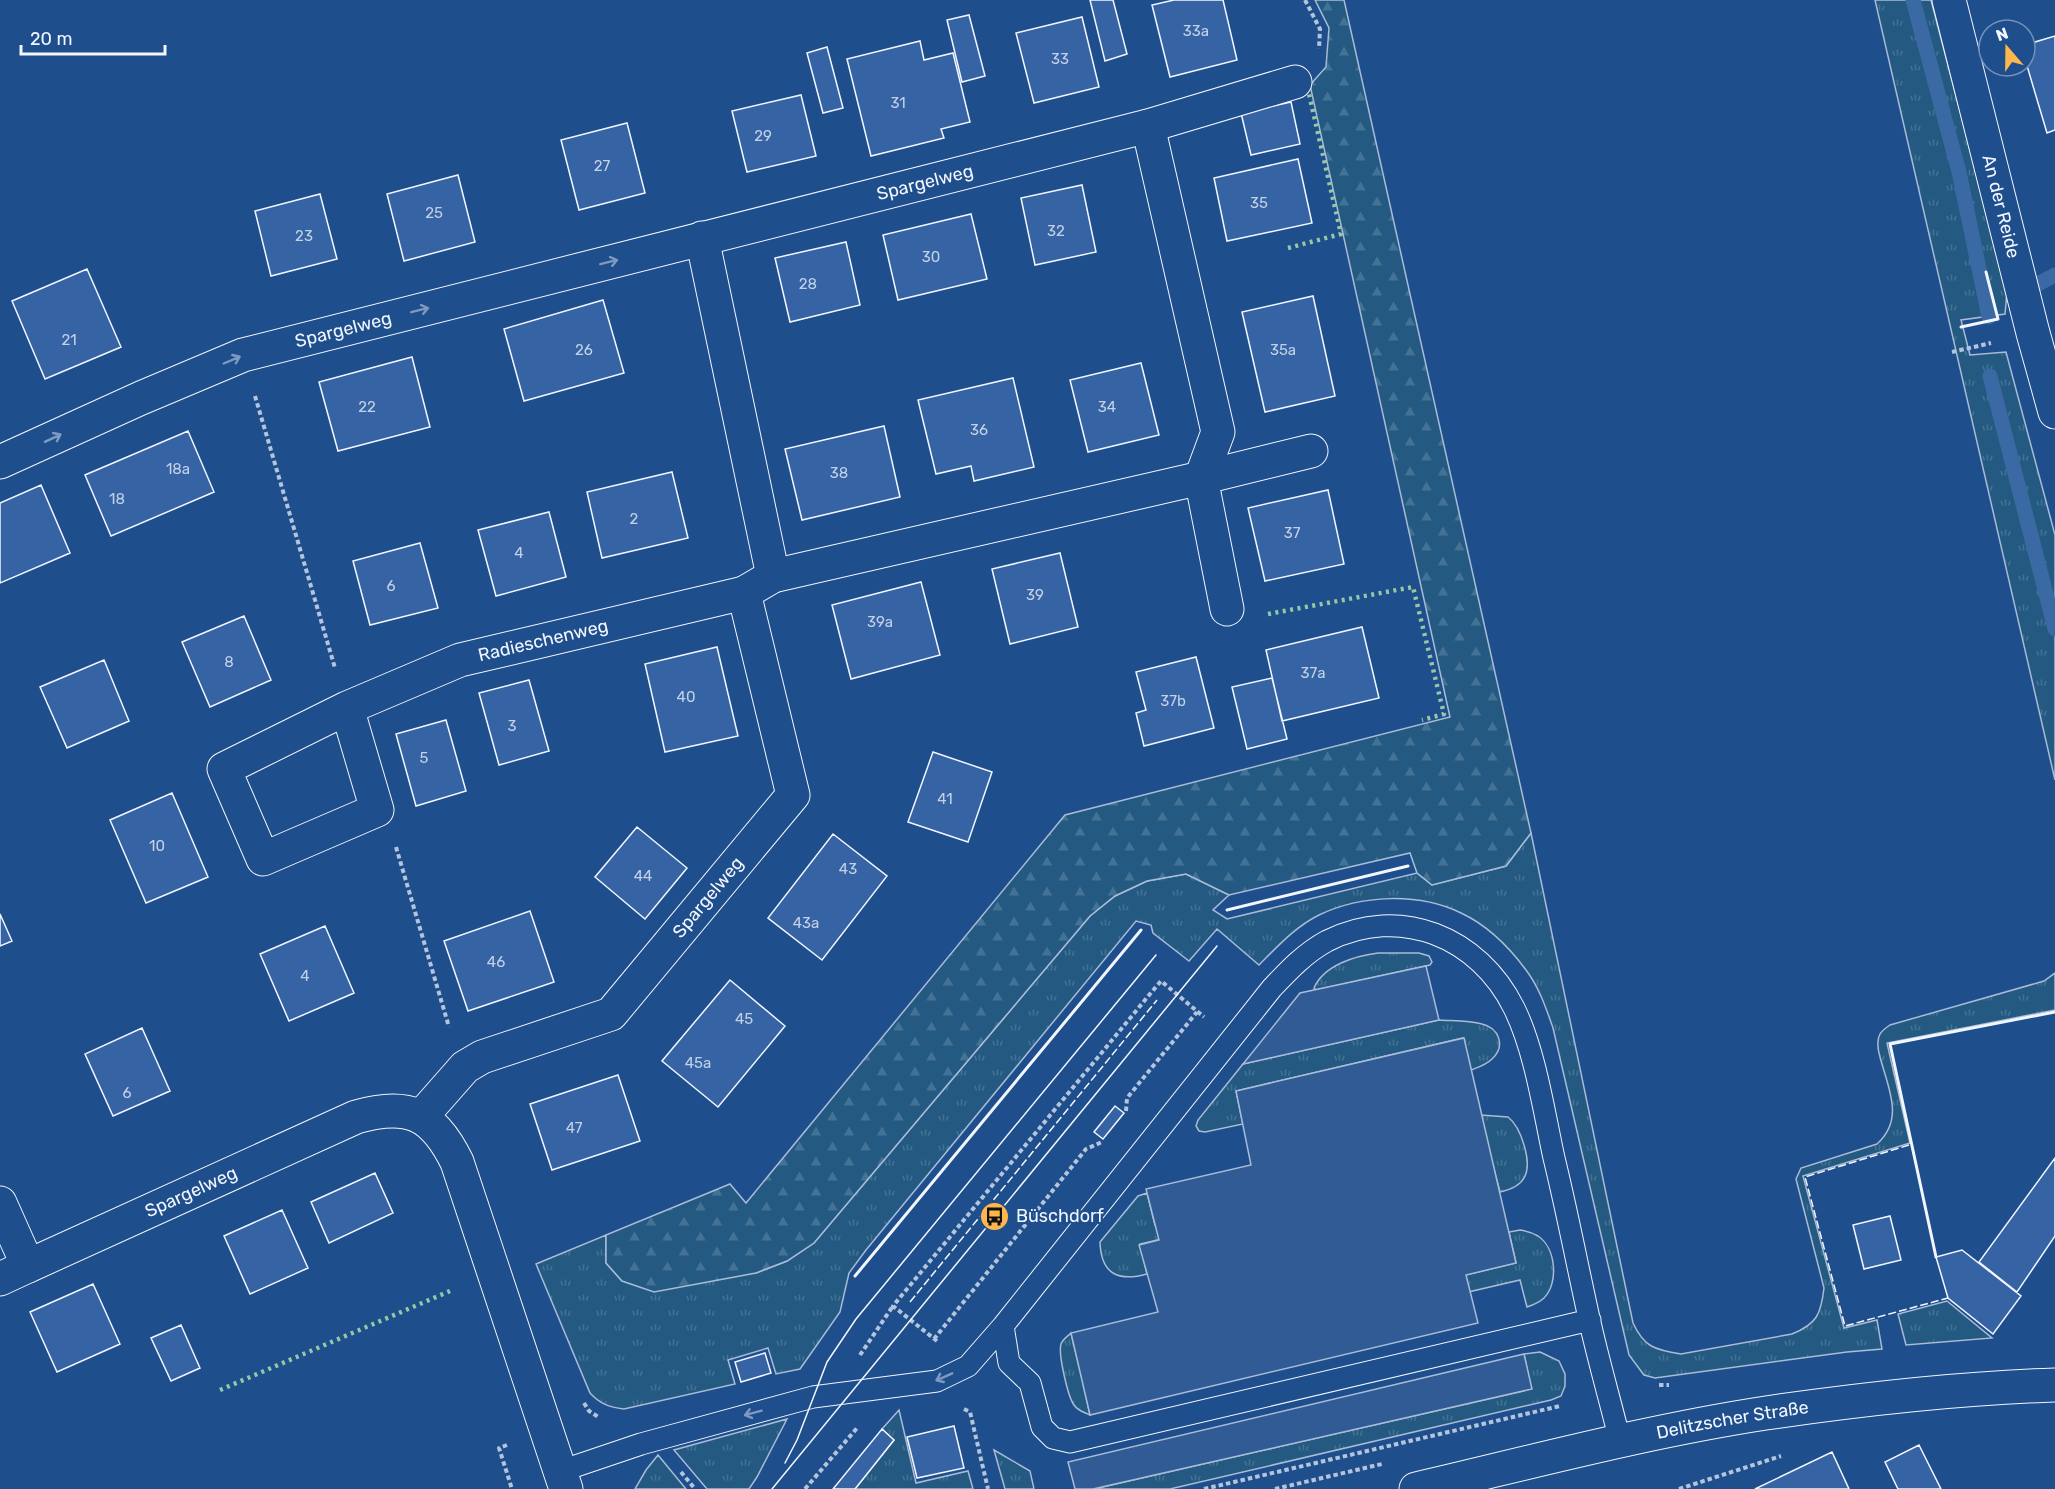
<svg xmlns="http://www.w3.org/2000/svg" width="2055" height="1489" viewBox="0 0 2055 1489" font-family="Rubik,sans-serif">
<defs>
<pattern id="grass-tufts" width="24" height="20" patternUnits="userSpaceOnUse" patternTransform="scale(1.5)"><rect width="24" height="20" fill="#245a82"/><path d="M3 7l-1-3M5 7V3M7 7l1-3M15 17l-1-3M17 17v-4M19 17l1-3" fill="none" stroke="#447295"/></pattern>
<pattern id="forest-firs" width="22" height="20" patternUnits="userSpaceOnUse" patternTransform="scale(1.5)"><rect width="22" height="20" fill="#245a82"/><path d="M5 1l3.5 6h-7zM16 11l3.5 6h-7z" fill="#447295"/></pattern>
</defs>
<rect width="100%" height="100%" fill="#1f4e8c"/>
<!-- grass -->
<path fill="url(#grass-tufts)" stroke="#a8bbd7" stroke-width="1.5" d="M1875,0h56l76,292 -2,22 -44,6 9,35 36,-3 49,183v245z
M1531,833l102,490c11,24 22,27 48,31l111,-20c25,-10 29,-20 32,-46l-28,-109 5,-11 76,-24c28,-25 11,-56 3,-87 -2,-7 -4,-16 0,-23 2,-3 7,-7 10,-9l154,-44 11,-8v37l-168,33 23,100 -107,33 41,152 33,-8 5,29 -35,3 -192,26 -11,-3 -15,-20 -76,-327c-7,-20 -14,-41 -27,-58 -17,-23 -39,-45 -65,-57 -43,-21 -100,-18 -142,2 -24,12 -41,31 -60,50l-42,-36 -28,32 -36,-28 -2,-8 -15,-4 -270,329 -17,23 -9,39 -40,57 -24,5 -8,-26 -40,12 7,24 -111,25c-15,-2 -24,-5 -34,-16l-54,-129 70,-29v28l16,18 134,-8 31,-12 27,-18 276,-327 25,-20 32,-15 39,-7 43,21 -16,15 14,9 190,-46 15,12 74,-19z
M1378,953h41l10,3 3,6 -2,3 -114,25 -2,-2c10,-23 41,-32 64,-35z
M1439,1020c14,1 29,0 43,4 17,4 24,22 10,35 -6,6 -13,8 -21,11l-8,-32 -227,53 7,33 -38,8 -6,-1 -3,-5 2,-6 45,-56z
M1480,1115l28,2c13,10 25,46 16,61 -5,9 -15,12 -24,14l-8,-30 -352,82 7,30c-29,8 -46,0 -47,-32l38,-46 9,-3 8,32 332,-80z
M1520,1230c6,1 13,3 18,6 18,12 21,47 6,62 -4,4 -11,7 -17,9l-7,-27 -437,102 7,33c-6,-3 -12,-4 -16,-10 -6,-8 -16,-51 -13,-61 2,-5 6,-7 10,-11l8,33 437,-103 -7,-31z
M1947,1301l45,37 -86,7 -8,-31z
M1540,1352l19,9 6,13v12l-4,10 -10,4 -381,89h-76l437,-100 -7,-35z
M899,1410l17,73 52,-12 5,18h-118l39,-49 -12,-11z
M787,1419l-30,58 -8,12h-42l-33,-39z
M994,1450l36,21 4,18h-29z
M658,1455l28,34h-51l11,-19z"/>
<!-- forest -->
<path fill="url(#forest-firs)" stroke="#a8bbd7" stroke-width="1.5" d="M1315,0h29l187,833 -25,33 -74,19 -15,-12 -7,-20 -181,42 -43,-21 -39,7 -32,15 -25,20 -276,327 -27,18 -31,12 -102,19 -32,-11 -16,-18v-28l124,-51 16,19 319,-388 385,-98 -140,-632 16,-18 3,-39z"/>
<!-- parking -->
<path fill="#305b95" stroke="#a8bbd7" stroke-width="1.5" d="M1426,966l13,54 -196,44 57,-71z
M1464,1038l52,225 -50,12 12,48 -388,92 -19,-82 87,-21 -19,-67 20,-5 -13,-51 105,-24 -15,-74z
M1524,1354l8,35 -439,100h-18l-7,-27z"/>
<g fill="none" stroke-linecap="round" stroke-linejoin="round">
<!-- stream -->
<path stroke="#3b69a3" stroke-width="15" d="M1913,0l46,172 30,145
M2032,287l23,-12
M1990,376l65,253"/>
</g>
<!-- building -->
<path fill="#3563a3" stroke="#f2f6ff" stroke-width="1.5" d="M1090,0h23l14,54 -22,7z
M1174,0h49l14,60 -67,17 -18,-72z
M969,15l16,61 -23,6 -15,-62z
M1082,17l17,70 -65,16 -18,-70z
M2055,36v94l-8,3 -22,-74v-14z
M920,41l4,19 29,-7 17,69 -29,7 3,9 -73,18 -24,-97z
M827,47l16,61 -20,5 -16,-60z
M801,95l15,61 -69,16 -15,-61z
M1291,102l9,42 -49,11 -10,-42z
M627,123l18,70 -66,17 -18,-70z
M1298,159l14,64 -85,18 -13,-63z
M458,175l17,67 -71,19 -17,-67z
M1082,185l14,67 -61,13 -14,-67z
M320,194l17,65 -66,17 -16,-65z
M971,214l16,65 -89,21 -15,-65z
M846,242l14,63 -70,17 -15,-64z
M87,269l34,78 -76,32 -33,-78z
M1313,296l22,100 -70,16 -23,-100z
M603,300l21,73 -100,28 -20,-72z
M412,357l18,70 -92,24 -19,-69z
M1141,363l18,72 -71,17 -18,-72z
M1013,378l21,89 -60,14 -3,-15 -35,8 -18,-74z
M884,426l16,71 -98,23 -17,-71z
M188,431l26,61 -103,44 -26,-61z
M672,472l16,66 -86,20 -15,-66z
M41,485l29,68 -70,30v-80z
M1328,490l16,74 -79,17 -17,-73z
M549,512l17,65 -70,19 -18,-66z
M420,543l18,65 -68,17 -17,-64z
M1060,553l18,74 -68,17 -18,-75z
M921,582l19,73 -89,24 -19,-74z
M244,616l27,64 -61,27 -28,-65z
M1362,627l17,71 -97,23 -16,-71z
M717,647l21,89 -73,16 -20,-88z
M1196,657l18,71 -70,18 -8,-33 10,-3 -10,-38z
M104,660l25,61 -62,27 -27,-61z
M1272,678l15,61 -40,10 -15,-62z
M529,680l20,71 -50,14 -20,-72z
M446,720l20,71 -50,15 -20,-72z
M933,752l59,20 -24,70 -60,-20z
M172,793l36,84 -62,26 -36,-83z
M637,827l50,41 -42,51 -50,-42z
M833,834l54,42 -65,84 -54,-42z
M530,911l24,71 -86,29 -24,-70z
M0,914l12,27 -12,5z
M325,926l29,67 -65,28 -29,-67z
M730,980l55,46 -67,81 -56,-46z
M142,1028l28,63 -57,25 -28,-62z
M618,1075l22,66 -88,29 -22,-66z
M1115,1106l9,7 -21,26 -9,-7z
M2055,1158v78l-38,56 -38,-30z
M375,1173l18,40 -64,30 -18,-41z
M282,1210l26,58 -58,26 -26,-58z
M1890,1216l11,44 -37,9 -11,-44z
M1962,1250l59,46 -28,38 -45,-36 -12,-41z
M93,1284l27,60 -63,28 -27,-60z
M181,1325l19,43 -29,13 -20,-43z
M765,1353l6,20 -30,9 -6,-20z
M954,1426l10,42 -47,10 -10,-41z
M882,1429l12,11 -39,49h-22z
M1919,1445l22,44h-43l-13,-27z
M1832,1452l17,37h-94z"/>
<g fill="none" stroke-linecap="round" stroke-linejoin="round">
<defs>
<path id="lane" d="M1003,1326l6,37 21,20 12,44 11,11 17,4 520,-122
M561,1471l80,-27 172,-47 124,-16 31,-15 35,-40 269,-338c17,-18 33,-35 55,-47 73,-37 152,-4 187,67 21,42 30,104 40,150 13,53 23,106 35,160 9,41 21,82 31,123"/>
<g id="street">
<path id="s1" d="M1949,0l84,333 22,79"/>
<path d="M1148,126l70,306 -17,46 26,131"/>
<path d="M702,238l71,338"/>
<path id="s2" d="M0,462l141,-64 102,-43 905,-229 147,-44"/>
<path id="s3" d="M347,708l30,102 -114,49 -39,-90 123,-61 113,-48 284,-67"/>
<path id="s4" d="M421,1117l44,-50 17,-10 129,-43 182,-219 -49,-202 29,-17 428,-98 110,-27"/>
<path id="s5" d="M0,1203l28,63 328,-149c52,-15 77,-4 101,45l109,327"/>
<path d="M0,1279l28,-13"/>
</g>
<g id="secondary">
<path id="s6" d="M1416,1489c116,-27 232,-58 350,-76 97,-14 192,-25 289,-28"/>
</g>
</defs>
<!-- lane casing -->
<use href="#lane" stroke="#f2f6ff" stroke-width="23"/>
<!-- street casing -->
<use href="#street" stroke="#f2f6ff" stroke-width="35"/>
<!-- secondary casing -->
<use href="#secondary" stroke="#f2f6ff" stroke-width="35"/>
<!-- path -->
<path stroke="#b3c4dc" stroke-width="4" stroke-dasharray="4.5 3" stroke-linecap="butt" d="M1305,0l15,29 -1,20
M1952,352l39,-9
M255,396l80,272
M396,847l53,180
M1126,1111l1,-13 70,-86
M934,1339l152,-190 16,-7
M937,1341l-44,-35 257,-312 11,-13 43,36
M860,1355l33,-49
M1659,1385h10
M584,1403l5,8 11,7
M964,1409l6,3 18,77
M507,1445l-8,3 13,41
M681,1472l14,17
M805,1489l52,-61
M1204,1489l356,-83
M1275,1489l107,-25
M1679,1489l102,-33"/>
<!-- lane -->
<use href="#lane" stroke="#1f4e8c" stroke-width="21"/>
<!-- street -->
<use href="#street" stroke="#1f4e8c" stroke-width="33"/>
<!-- secondary -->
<use href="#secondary" stroke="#1f4e8c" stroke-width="33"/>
<!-- tram -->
<path stroke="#f2f6ff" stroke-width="1.5" d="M785,1463l12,-23 30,-78 29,-43 300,-364
M772,1489l445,-543"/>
<!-- hedge -->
<path stroke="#97c8a6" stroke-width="4.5" stroke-dasharray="3 4.5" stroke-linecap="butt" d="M1288,248l53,-14 -32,-140
M1268,614l145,-27 31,127 -22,6
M220,1390l230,-99"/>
<!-- fence -->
<path stroke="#f2f6ff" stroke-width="1.5" stroke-dasharray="8 3" stroke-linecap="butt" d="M1909,1145l-104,32 40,149 103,-28
M910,1302l247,-302"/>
<!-- wall -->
<path stroke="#f2f6ff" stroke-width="3" d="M1961,327l37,-8 -12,-47
M1227,910l181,-44
M1936,1257l-46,-213 165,-32
M855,1276l286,-346"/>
</g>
<!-- one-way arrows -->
<defs><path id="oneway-shaft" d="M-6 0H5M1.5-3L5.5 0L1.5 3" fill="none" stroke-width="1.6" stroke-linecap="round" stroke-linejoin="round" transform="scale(1.5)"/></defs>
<g stroke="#7e9ac0">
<use href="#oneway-shaft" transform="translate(609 262) rotate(-14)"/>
<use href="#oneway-shaft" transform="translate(420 310) rotate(-14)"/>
<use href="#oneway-shaft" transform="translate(232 360) rotate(-23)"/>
<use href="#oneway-shaft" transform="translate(53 438) rotate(-25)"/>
<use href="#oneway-shaft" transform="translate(944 1377) rotate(156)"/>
<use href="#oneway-shaft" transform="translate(753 1413) rotate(165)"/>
</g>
<!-- icons -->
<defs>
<symbol id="bus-disc" viewBox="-11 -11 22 22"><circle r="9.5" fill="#ffb74d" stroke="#1f4e8c"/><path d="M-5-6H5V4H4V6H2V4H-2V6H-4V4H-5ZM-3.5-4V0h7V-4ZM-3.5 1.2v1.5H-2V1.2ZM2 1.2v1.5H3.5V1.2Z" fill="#111"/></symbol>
</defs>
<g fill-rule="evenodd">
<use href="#bus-disc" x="978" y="1200" width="33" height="33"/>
</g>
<g text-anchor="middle" stroke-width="4.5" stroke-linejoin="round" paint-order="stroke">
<!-- number labels -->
<g font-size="15" fill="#c3d1e8">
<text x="1196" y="36">33a</text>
<text x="1060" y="64">33</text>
<text x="898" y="108">31</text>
<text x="763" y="141">29</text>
<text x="602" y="171">27</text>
<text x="1259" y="208">35</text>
<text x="434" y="218">25</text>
<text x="1056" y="236">32</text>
<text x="304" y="241">23</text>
<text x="931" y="262">30</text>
<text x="808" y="289">28</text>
<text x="69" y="345">21</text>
<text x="584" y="355">26</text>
<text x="1283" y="355">35a</text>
<text x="367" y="412">22</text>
<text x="1107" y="412">34</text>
<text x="979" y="435">36</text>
<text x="178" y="474">18a</text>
<text x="839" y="478">38</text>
<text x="117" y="504">18</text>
<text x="634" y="524">2</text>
<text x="1292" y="538">37</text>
<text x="519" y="558">4</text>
<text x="391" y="591">6</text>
<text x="1035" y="600">39</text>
<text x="880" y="627">39a</text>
<text x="229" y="667">8</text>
<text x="1313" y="678">37a</text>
<text x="686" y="702">40</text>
<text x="1173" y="706">37b</text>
<text x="512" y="731">3</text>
<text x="424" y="763">5</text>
<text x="945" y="804">41</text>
<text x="157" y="851">10</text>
<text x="848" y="874">43</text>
<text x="643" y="881">44</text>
<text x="806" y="928">43a</text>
<text x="496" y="967">46</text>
<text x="305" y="981">4</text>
<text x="744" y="1024">45</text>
<text x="698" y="1068">45a</text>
<text x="127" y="1098">6</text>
<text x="574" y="1133">47</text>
</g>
<!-- street labels -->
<g font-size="18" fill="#f2f6ff" stroke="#1f4e8c">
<text dy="6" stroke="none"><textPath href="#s2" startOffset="969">Spargelweg</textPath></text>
<text dy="6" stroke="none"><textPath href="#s1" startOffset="213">An der Reide</textPath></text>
<text dy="6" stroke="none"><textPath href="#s2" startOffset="369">Spargelweg</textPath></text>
<text dy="6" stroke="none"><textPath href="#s3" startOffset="674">Radieschenweg</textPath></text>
<text dy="6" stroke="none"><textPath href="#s4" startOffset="374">Spargelweg</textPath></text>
<text dy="6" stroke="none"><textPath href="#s5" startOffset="248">Spargelweg</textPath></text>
<text dy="6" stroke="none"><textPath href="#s6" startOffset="324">Delitzscher Straße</textPath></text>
</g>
<!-- poi labels -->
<g font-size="18" fill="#f2f6ff" stroke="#1f4e8c" text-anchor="start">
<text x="1016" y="1222">Büschdorf</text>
</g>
</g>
<!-- north arrow -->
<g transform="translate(2007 48) rotate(340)"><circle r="28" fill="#1f4e8c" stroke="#7391ba" stroke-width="1.5"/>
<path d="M0-4.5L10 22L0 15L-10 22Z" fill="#ffb74d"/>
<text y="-9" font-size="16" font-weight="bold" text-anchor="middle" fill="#f2f6ff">N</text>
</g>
<!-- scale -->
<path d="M21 45v9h144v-9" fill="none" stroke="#f2f6ff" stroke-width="3"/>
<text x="30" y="45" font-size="18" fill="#f2f6ff" stroke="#1f4e8c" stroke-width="4.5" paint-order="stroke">20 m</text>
</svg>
